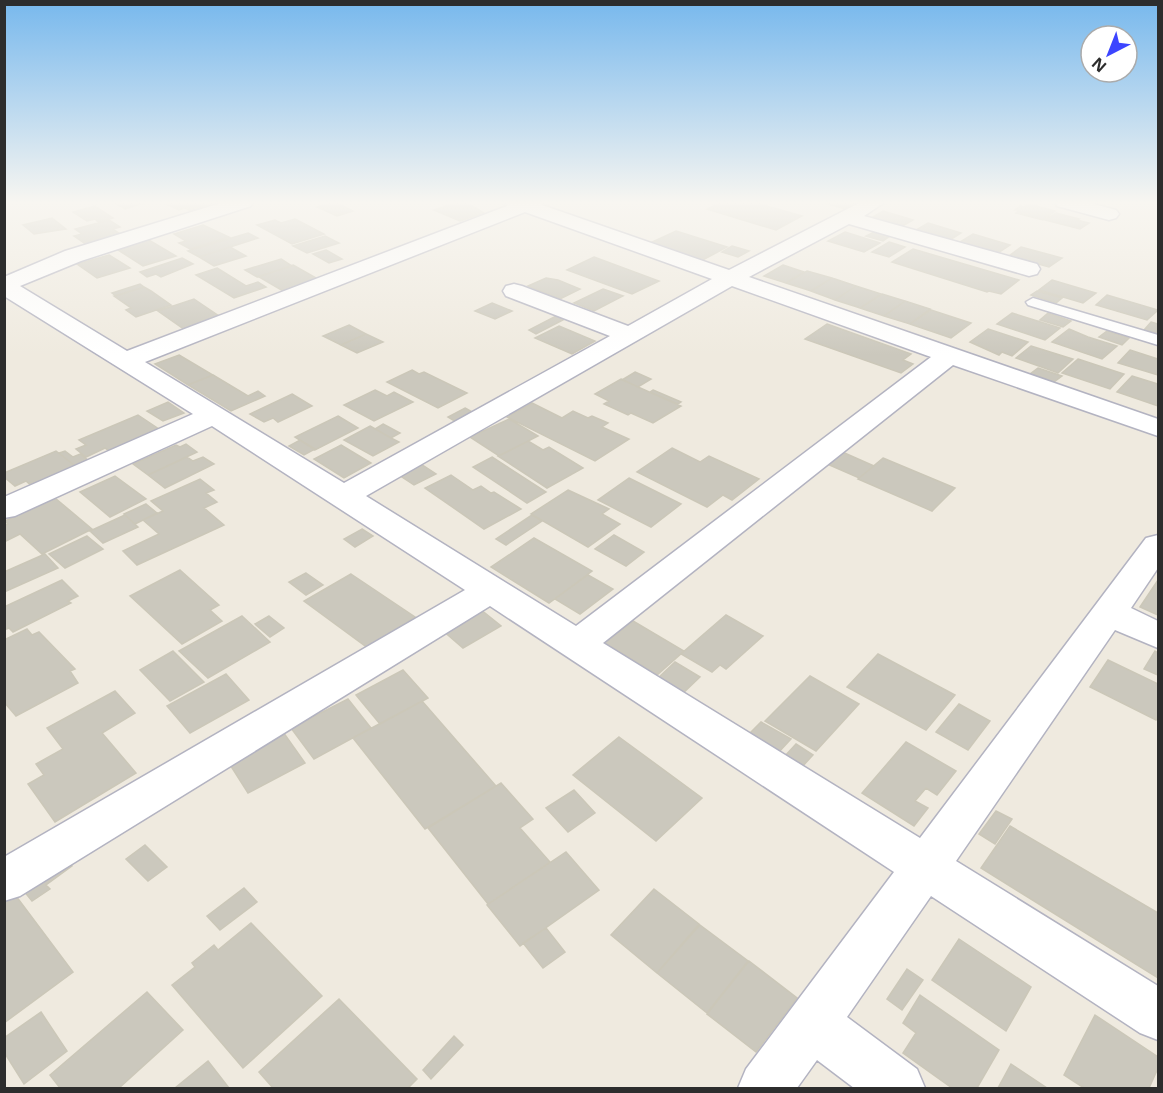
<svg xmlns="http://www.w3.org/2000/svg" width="1163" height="1093" viewBox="0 0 1163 1093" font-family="'Noto Sans',sans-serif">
<rect width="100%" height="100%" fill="#efeadf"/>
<!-- building -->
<path fill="#cbc8bd" stroke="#cbc7b8" stroke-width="1.5" d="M113,202h34l-22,7z
M162,202h59l4,2 -30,9 -10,-5 -6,2z
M335,202l18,9 -16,5 -20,-9z
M457,202h9l18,11 -24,8 -26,-11z
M722,202h31l49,14 -26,14 -69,-21z
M821,202h36l-12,7z
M1029,204l26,7 -12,9 -27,-7 3,-3h-4l5,-4 4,1z
M95,206l18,12 -15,4 -3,-3 -8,2 -14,-9z
M883,211l30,9 -12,7 -30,-9z
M1056,213l23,6 -2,1 12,3 -9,6 -35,-9z
M52,218l14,11 -32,5 -11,-9z
M295,219l29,15 -32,10 -35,-19 18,-5 6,3z
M109,220l11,7 -7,2 10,7 -36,9 -13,-9 8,-2 -7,-5z
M928,223l33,10 -11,7 -34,-10z
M203,225l26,12 -39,12 -11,-6 7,-2 -12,-7z
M676,231l51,16 -28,15 -51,-18z
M845,232l35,11 -16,9 -36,-11z
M874,232l16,4 -7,5 -17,-5z
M248,233l10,5 -59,19 -11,-6z
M973,234l37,11 -12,8 -38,-11z
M325,236l14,7 -32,10 -14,-7z
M147,239l29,17 -33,10 -28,-18z
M889,242l16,5 -16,10 -17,-5z
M732,246l17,5 -11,6 -16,-5z
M230,247l16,9 -32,10 -15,-9z
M1021,247l41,11 -13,9 -40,-11z
M913,249l106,31 -18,14 -12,-3 -2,1 -95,-30z
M326,250l16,9 -13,4 -16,-9z
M109,255l21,13 -33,10 -20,-14z
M594,257l65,24 -27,13 -65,-24z
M182,258l11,6 -32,13 -5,-3 -9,3 -7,-5z
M281,259l11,7 -35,11 -12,-7z
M293,265l25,14 -35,12 -24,-14z
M783,265l21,7 -18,11 -22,-7z
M217,268l29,18 12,-4 8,5 -32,11 -38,-23z
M807,271l25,7 -21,13 -25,-8z
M546,278l12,2 22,9 -20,10 -32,-13z
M832,278l24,8 -21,14 -24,-9z
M1052,280l44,13 -13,10 -44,-13z
M140,284l4,3 -28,9 -4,-3z
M856,286l25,8 -21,14 -25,-8z
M144,287l7,4 20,14 -35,12 -10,-7 5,-2 -17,-12z
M603,289l20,7 -29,15 -20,-8z
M1037,291l25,7 -6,5 -25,-8z
M882,294l23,7 -21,15 -24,-8z
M1107,295l51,15 -11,10 -51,-15z
M194,299l28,19 -37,12 -27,-19z
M905,301l25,8 -20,15 -26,-8z
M492,303l20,8 -17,8 -20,-8z
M931,310l40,13 -20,15 -41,-14z
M1012,313l48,15 -15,12 -48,-16z
M1048,313l23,8 -8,6 -23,-7z
M556,316l9,3 -29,15 -7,-4z
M1151,322l7,2 -1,9 -13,-3z
M827,324l84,30 -8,6 10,4 -12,9 -96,-34z
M349,325l17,9 -25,11 -18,-9z
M559,326l36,15 -23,13 -37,-16z
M988,329l40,13 -16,14 -10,-4 -3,3 -29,-13z
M1069,329l19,8 29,9 -15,13 -50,-17z
M1107,331l22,7 -7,7 -23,-8z
M366,334l17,8 -26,11 -16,-8z
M1031,346l42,13 -15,14 -42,-15z
M1130,350l28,9v16l-40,-12z
M179,355l34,20 -25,10 -33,-21z
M1078,359l46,15 -14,15 -48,-16z
M1038,368l24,8 -8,6 -24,-8z
M412,370l7,4 5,-2 43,21 -29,15 -51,-26z
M635,372l16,7 -13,8 -16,-7z
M213,375l35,21 10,-5 7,5 -34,15 -43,-26z
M1132,376l26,8v22l-41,-14z
M621,379l17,8 43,19 -28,17 -22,-10 -3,2 -24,-11 5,-3 -14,-7z
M375,390l12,6 7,-4 19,10 -39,19 -30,-16z
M653,390l28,12 -3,2 -28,-12z
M292,394l20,12 -34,16 -5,-4 -9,4 -14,-8z
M168,402l16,11 -21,8 -16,-10z
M532,403l30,15 11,-7 15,7 4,-2 16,7 -6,4 27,12 -34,22 -88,-44z
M465,408l9,5 -18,9 -8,-5z
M138,415l27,18 -51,22 -9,-7 -19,9 -10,-8 10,-4 -7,-5z
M338,416l20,12 -43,22 -20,-13z
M509,419l29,17 -39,20 -29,-19z
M383,424l17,9 -9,5 -16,-9z
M370,426l21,12 8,4 -26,14 -29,-16z
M300,440l15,9 -11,6 -15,-9z
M528,441l15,9 6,-3 34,21 -36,20 -49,-32z
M186,444l11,8 -49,23 -15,-11 43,-19 4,2z
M341,445l30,18 -27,15 -30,-19z
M672,448l28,14 9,-6 50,23 -27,21 -9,-5 -16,12 -70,-35z
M56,451l23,18 -44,20 -9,-8 -11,5 -11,-9v-4z
M65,451l8,6 7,-3 12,9 -13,6 -20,-16z
M840,451l34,15 -15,12 -34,-15z
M187,457l6,4 10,-4 11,7 -49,24 -17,-13z
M492,457l54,35 -19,11 -54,-36z
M883,458l72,30 -23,23 -74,-32z
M421,464l15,10 -22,11 -15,-10z
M451,475l22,15 8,-4 10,7 3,-1 27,17 -37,20 -59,-41z
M115,476l31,23 -36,18 -30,-25z
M629,478l52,26 -30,23 -53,-27z
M200,479l14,11 -8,3 11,9 -13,6 20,17 -87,40 -14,-14 36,-17 -16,-14 20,-9 -12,-10z
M568,490l41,19 -7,5 18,10 -32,23 -57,-33z
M55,498l37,31 -50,25 -22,-20 -16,8v-16l4,-2 -3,-3z
M146,504l11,9 -22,11 -11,-10z
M125,515l13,12 -35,16 -13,-12z
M532,515l10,6 -36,24 -10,-6z
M362,529l11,7 -18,11 -11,-8z
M614,535l30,17 -18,14 -31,-17z
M87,536l16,13 -38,19 -16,-14z
M534,538l58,33 -43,32 -58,-36z
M45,554l13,14 -54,24v-20z
M180,570l39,35 -9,5 12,11 -40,23 -52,-48z
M306,573l17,12 -17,10 -17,-13z
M351,574l64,43 -47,31 -64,-47z
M588,575l25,14 -33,25 -25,-15z
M62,580l16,16 -10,5 3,2 -58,29 -4,-4 -5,2v-23z
M1158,580v35l-18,-8z
M480,609l21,17 -38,22 -21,-18z
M726,615l37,21 -37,33 -6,-4 -8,7 -31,-18z
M242,616l28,26 -62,36 -29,-27z
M269,616l15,12 -14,9 -15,-13z
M633,621l51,30 -27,24 -52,-32z
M27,629l5,6 7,-3 36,37 -5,2 8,12 -62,33 -12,-14v-62z
M173,651l31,31 -34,19 -30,-31z
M1155,651l3,2v22l-14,-6z
M878,654l77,41 -29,35 -79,-43z
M1108,660l50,24v32l-2,4 -66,-33z
M675,662l25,15 -19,18 -25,-15z
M403,670l25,28 -48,26 -24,-29z
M226,674l23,26 -59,33 -23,-27z
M810,676l49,28 -43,47 -51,-30z
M115,691l20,22 -33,20 34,40 -81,49 -27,-38 16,-9 -8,-11 27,-15 -16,-21z
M348,699l23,29 -57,31 -23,-31z
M422,701l74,85 -71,43 -72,-91z
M959,704l31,17 -22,29 -32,-18z
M761,722l30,17 -14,15 -30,-18z
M283,732l22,31 -57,30 -21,-33z
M619,737l83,61 -46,43 -83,-66z
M906,742l50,29 -19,24 -11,-7 -11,13 13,7 -14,18 -52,-33z
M796,744l17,11 -13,14 -17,-11z
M501,783l32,36 -13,9 30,34 -62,42 -60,-76z
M574,790l21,23 -27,19 -22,-24z
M996,811l16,8 -17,25 -16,-10z
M1010,826l148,87v65l-177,-110z
M145,845l22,22 -19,14 -22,-22z
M566,852l33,38 -79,56 -33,-41z
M62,856l10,10 -26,19 4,4 -18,12 -13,-16z
M244,888l13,14 -37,28 -13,-14z
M654,889l45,35 -42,49 -46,-38z
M13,892l60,80 -69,51v-125z
M251,923l71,73 -79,72 -71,-83 23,-18 -3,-4 22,-18 4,5z
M700,925l48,36 -41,52 -50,-40z
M546,928l19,24 -22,16 -20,-25z
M959,939l72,48 -25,44 -74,-51z
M749,961l48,37 -41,54 -49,-38z
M907,969l16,11 -21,30 -15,-11z
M147,992l36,38 -64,58h-59l-10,-13z
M920,995l79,55 -22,38h-25l-49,-35 13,-20 -13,-10z
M339,999l78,80 -9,9h-135l-14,-16z
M41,1012l26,39 -43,33 -20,-32v-14z
M1095,1015l63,42v11l-9,20h-65l-20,-13z
M454,1036l9,9 -32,34 -8,-9z
M208,1061l21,27h-54z
M1011,1064l36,24h-49z"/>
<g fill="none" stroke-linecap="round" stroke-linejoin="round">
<defs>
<path id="service" d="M1033,298l125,37v10l-130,-40 -2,-3z"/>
<path id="minor" d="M224,202h29l-2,4 -170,55 -61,25 107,65 380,-145 -2,-4h39l-2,3 187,65 132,-68h24l-21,14 173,48 3,5 -3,5 -8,2 -180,-52 -100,53 409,142v17l-205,-71 -350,278 317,195 226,-300 12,-3v33l-27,40 27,13v27l-43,-18 -159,231 202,125v54l-18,-7 -209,-137 -84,121 70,52 8,19h-71l-37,-28 -20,28h-59l8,-19 148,-197 -404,-266 -470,290 -16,5v-44l461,-267 -253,-164 -197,90 -11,2v-21l189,-83 -189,-118v-19l61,-26zM525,212l187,67 -84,47 -106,-40 -8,-2 -8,2 -3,5 3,5 104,40 -266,147 -199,-121zM732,286l199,71 -355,269 -210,-130z
M1055,202h32l29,8 3,4 -3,4 -7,2 -52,-14z"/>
</defs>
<!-- service casing -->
<use href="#service" stroke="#b3b3c1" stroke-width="3"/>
<!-- minor casing -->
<use href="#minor" stroke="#b3b3c1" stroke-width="3"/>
<!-- service -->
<use href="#service" fill="#fff" fill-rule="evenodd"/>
<!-- minor -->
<use href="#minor" fill="#fff" fill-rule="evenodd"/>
</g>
<!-- sky -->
<linearGradient id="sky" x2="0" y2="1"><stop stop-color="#77b8ed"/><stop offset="0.57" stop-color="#f8f6f1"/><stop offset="1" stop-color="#f8f6f1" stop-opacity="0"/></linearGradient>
<rect width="1163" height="355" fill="url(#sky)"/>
<!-- border -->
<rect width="1163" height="1093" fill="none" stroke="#2d2d2d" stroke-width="12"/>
<!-- north arrow -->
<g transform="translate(1109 54) rotate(222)"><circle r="28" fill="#ffffff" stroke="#ababab" stroke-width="1.5"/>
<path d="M0-4.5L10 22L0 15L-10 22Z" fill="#3c45ff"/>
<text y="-9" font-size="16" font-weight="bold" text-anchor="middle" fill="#2d2d2d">N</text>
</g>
</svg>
